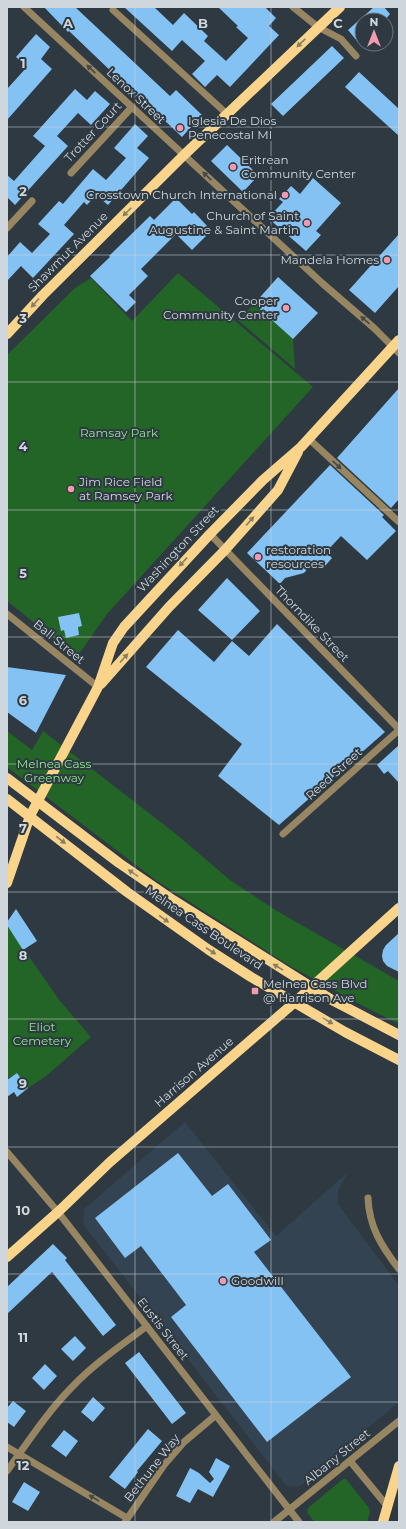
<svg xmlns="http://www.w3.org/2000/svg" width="406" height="1529" viewBox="0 0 406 1529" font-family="Montserrat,sans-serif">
<rect width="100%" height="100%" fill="#2e3942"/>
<!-- built -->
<path fill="#334351" d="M185,1122l91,114 72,-64 -10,19v13l61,82v116l-98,83 -4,2 -9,-1 -4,-3 -201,-259 1,-15z"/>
<!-- green -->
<path fill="#236526" d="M178,273l135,114 -206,227 -30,43 -70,-56v-246l68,-67 16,-10 41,43z
M254,304l39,35 2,30 -57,-49z
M7,731l25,19 11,-19 133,103 54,46 47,31 122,70v43l-36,-18 -73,-40 -133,-85 -150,-114z
M7,925l53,76 31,36 -46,40 -17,11 -11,-15 -10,6z
M343,1479h3l23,29 1,4 -3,10h-53l-7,-10 1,-4z"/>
<!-- building -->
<path fill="#83c2f3" d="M44,7h31l95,89 6,-6 26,25 -20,22 -40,-38 -1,1 -72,-69 -1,1z
M124,7h30l19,18 11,-12 24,23 -4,5 22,20 22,-23 -12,-11 2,-1 -20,-19h47l11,11 -7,8 10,9 -49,52 -13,-12 -12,12 -13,-13 13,-13 -23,-21 -10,11z
M374,7h10l6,7 -5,6h-23v27l-14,-17z
M36,34l14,13 -9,12 11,10 -45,51v-31l20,-22 -11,-10z
M332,46l12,12 -61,58 -12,-12z
M359,72l40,37v27l-54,-49z
M75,89l12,11 8,-9 15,13 -19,21 -13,-12 -21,23 11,10 -53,59 -8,-8v-22l7,6 31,-35 -12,-10z
M135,124l13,12 -11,12 12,10 -41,47 -12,-10 -9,10 -3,-3 -20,23 10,9 -41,44 -12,-12 -14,15v-24l13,-15 12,11 18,-19 -12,-10 21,-23 4,3 30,-35 13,11 20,-22 -12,-10z
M227,145l28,27 -2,2 4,3 -14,15 -32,-31z
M313,178l28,25 -25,28 5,4 -15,16 -38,-33 15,-16 -4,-3 12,-13 9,8z
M176,198l16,16 2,-2 15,16 -1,2 2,2 -18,18 -16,-16 -35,35 7,7 -19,19 7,7 -10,10 -36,-36 20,-19 -1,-1 41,-40 4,4z
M399,234v52l-24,27 -26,-23z
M278,277l40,36 -25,26 -39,-35z
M399,388v111l-8,9 -54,-50z
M330,465l54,50 -2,2 14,14 -29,29 -26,-24 -15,16 6,6 -7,8 -4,-3 -6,7 -5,-4 -6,7 -19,5 -5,6 -33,-31z
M227,578l33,33 -28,29 -34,-30z
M79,613l3,13 -4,1 1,8 -13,3 -2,-8 -3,1 -3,-14z
M277,624l108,108 -106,93 -61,-49 24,-32 -96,-77 32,-37 36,32 18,-21 17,15z
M7,667l59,8 -30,58 -29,-21z
M399,745v38l-11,-12 -4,3 -7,-9z
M16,909l21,32 -14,9 -16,-25v-3z
M399,933v39l-12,-6 -4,-5 -1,-5 1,-6 3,-5z
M17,1073l11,15 -11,9 -3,-5 -7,5v-17z
M178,1153l34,43 16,-12 43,56 -17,12 97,125 -84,65 -96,-125 15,-12 -45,-59 -16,12 -30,-40z
M53,1244l14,14 -2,2 51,65 -13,11 -51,-64 -45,42v-27z
M75,1336l11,12 -13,13 -12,-12z
M139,1352l47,61 -14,11 -47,-61z
M45,1364l12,12 -13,14 -12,-12z
M93,1397l12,11 -12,14 -12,-10z
M13,1401l13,10 -12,16 -7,-5v-14z
M148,1429l14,12 -25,30 1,1 -13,17 -16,-12z
M64,1430l14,11 -12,16 -15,-11z
M216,1458l14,8 -17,31 -15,-8 -8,14 -14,-7 14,-28 9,5 11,10 4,-4 -5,-7z
M24,1482l16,10 -12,19 -16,-9z"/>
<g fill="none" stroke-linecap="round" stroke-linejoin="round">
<!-- minor -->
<path stroke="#988663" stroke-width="7" d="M24,7l298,276 52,45 25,25
M293,7l25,20 23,12 15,17
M113,10l114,104
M71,173l61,-66
M7,228l25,-27
M309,439l90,83
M210,534l189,195
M7,614l91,73
M283,834l116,-104
M7,1152l51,60 241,310
M368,1198c1,29 14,49 31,71
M7,1447l120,71
M350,1461l38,46
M7,1471c21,-29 41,-60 66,-85 22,-23 49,-41 74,-60
M125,1522l39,-57 20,-23 32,-27
M274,1522l125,-101"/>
<!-- major -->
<path stroke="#f9d48a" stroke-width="10" d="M7,334l36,-39 141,-140 156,-148
M101,684l68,-77 56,-57 53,-60 20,-38
M7,778l112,85 54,37 159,100 67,35
M7,799l120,93 82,58 42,27 94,55 54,28
M7,883l23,-67 68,-129 15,-44 11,-16 86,-93 53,-54 38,-33 98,-107
M7,1257l51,-45 52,-50 185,-160 104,-94
M383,1522l16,-56"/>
</g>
<!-- one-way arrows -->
<defs><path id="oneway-solid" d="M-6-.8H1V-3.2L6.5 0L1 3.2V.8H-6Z"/></defs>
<g fill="#897f62">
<use href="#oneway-solid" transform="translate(301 43) rotate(136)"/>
<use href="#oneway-solid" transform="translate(127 212) rotate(135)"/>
<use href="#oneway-solid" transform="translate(35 303) rotate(132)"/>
<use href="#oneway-solid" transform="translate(250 521) rotate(-49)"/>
<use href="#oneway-solid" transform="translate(183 562) rotate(133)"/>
<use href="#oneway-solid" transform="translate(124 658) rotate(-48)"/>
<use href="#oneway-solid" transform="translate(61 840) rotate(38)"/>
<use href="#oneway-solid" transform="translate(133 873) rotate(-146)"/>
<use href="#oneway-solid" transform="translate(164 919) rotate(36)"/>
<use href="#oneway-solid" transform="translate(211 951) rotate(33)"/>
<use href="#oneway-solid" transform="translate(278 967) rotate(-149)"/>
<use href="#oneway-solid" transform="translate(328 1021) rotate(31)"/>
</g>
<g fill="#434849">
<use href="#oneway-solid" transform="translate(91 69) rotate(-137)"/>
<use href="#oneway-solid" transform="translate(207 176) rotate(-137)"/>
<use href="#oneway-solid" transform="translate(365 320) rotate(-139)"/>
<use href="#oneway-solid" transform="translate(337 465) rotate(43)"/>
<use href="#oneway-solid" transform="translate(94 1498) rotate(-149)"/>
</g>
<!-- grid -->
<path fill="none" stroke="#cfd6dc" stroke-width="1" stroke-opacity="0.55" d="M135,7v1515M271,7v1515M7,127h392M7,255h392M7,382h392M7,510h392M7,637h392M7,764h392M7,892h392M7,1019h392M7,1147h392M7,1274h392M7,1402h392"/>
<!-- markers -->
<g fill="#f19ab2" stroke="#2e3942" stroke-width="1.5">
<circle cx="180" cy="128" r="4"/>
<circle cx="233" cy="167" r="4"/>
<circle cx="285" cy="195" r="4"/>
<circle cx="307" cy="223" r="4"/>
<circle cx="387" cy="260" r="4"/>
<circle cx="286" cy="308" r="4"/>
<circle cx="71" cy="489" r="4"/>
<circle cx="258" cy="557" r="4"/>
<rect x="251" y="987" width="8" height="8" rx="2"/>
<circle cx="223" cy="1281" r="4"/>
</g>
<g text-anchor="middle" stroke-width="4" stroke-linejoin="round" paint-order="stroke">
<!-- street labels -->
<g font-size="12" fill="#cfd6dc" stroke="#2e3942">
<text transform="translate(136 96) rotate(43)" y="4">Lenox Street</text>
<text transform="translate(93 132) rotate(-47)" y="4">Trotter Court</text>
<text transform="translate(68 252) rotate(-45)" y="4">Shawmut Avenue</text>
<text transform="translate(178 549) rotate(-47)" y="4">Washington Street</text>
<text transform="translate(312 624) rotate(46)" y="4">Thorndike Street</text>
<text transform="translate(59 642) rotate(39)" y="4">Ball Street</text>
<text transform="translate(334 774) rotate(-42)" y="4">Reed Street</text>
<text transform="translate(204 928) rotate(34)" y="4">Melnea Cass Boulevard</text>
<text transform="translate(194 1072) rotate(-41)" y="4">Harrison Avenue</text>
<text transform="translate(163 1329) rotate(52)" y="4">Eustis Street</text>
<text transform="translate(337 1457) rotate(-39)" y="4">Albany Street</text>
<text transform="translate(152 1468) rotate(-52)" y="4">Bethune Way</text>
</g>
<!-- poi labels -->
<g font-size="12" fill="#cfd6dc" stroke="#2e3942" text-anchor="start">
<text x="188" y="125">Iglesia De Dios<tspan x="188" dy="14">Penecostal MI</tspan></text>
<text x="241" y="164">Eritrean<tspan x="241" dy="14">Community Center</tspan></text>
<text x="277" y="199" text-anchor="end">Crosstown Church International</text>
<text x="299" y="220" text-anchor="end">Church of Saint<tspan x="299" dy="14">Augustine &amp; Saint Martin</tspan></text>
<text x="379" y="264" text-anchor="end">Mandela Homes</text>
<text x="278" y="305" text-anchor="end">Cooper<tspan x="278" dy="14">Community Center</tspan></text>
<text x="79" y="486">Jim Rice Field<tspan x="79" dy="14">at Ramsey Park</tspan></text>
<text x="266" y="554">restoration<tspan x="266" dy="14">resources</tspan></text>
<text x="263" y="988">Melnea Cass Blvd<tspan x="263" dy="14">@ Harrison Ave</tspan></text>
<text x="231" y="1285">Goodwill</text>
</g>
<!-- park labels -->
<g font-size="12" fill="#8ee78e" stroke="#2e3942">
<text x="119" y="437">Ramsay Park</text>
<text x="54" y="768">Melnea Cass<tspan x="54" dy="14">Greenway</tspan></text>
<text x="42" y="1031">Eliot<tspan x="42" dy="14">Cemetery</tspan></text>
</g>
</g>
<g font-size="13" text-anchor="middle" font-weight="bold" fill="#cfd6dc" stroke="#2e3942" stroke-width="4" stroke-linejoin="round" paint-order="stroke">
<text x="68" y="28">A</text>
<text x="203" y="28">B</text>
<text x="338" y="28">C</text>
<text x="23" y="68">1</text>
<text x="23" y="196">2</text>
<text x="23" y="323">3</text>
<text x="23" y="451">4</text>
<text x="23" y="578">5</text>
<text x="23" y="705">6</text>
<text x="23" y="833">7</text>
<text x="23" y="960">8</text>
<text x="23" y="1088">9</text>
<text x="23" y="1215">10</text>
<text x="23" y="1342">11</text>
<text x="23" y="1470">12</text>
</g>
<!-- border -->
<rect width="406" height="1529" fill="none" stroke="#cfd6dc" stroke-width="16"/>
<!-- north arrow -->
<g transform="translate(374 32)"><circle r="19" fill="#2e3942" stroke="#6e7880"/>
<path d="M0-3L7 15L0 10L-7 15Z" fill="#f19ab2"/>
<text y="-6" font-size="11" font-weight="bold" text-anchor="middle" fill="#cfd6dc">N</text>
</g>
</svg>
